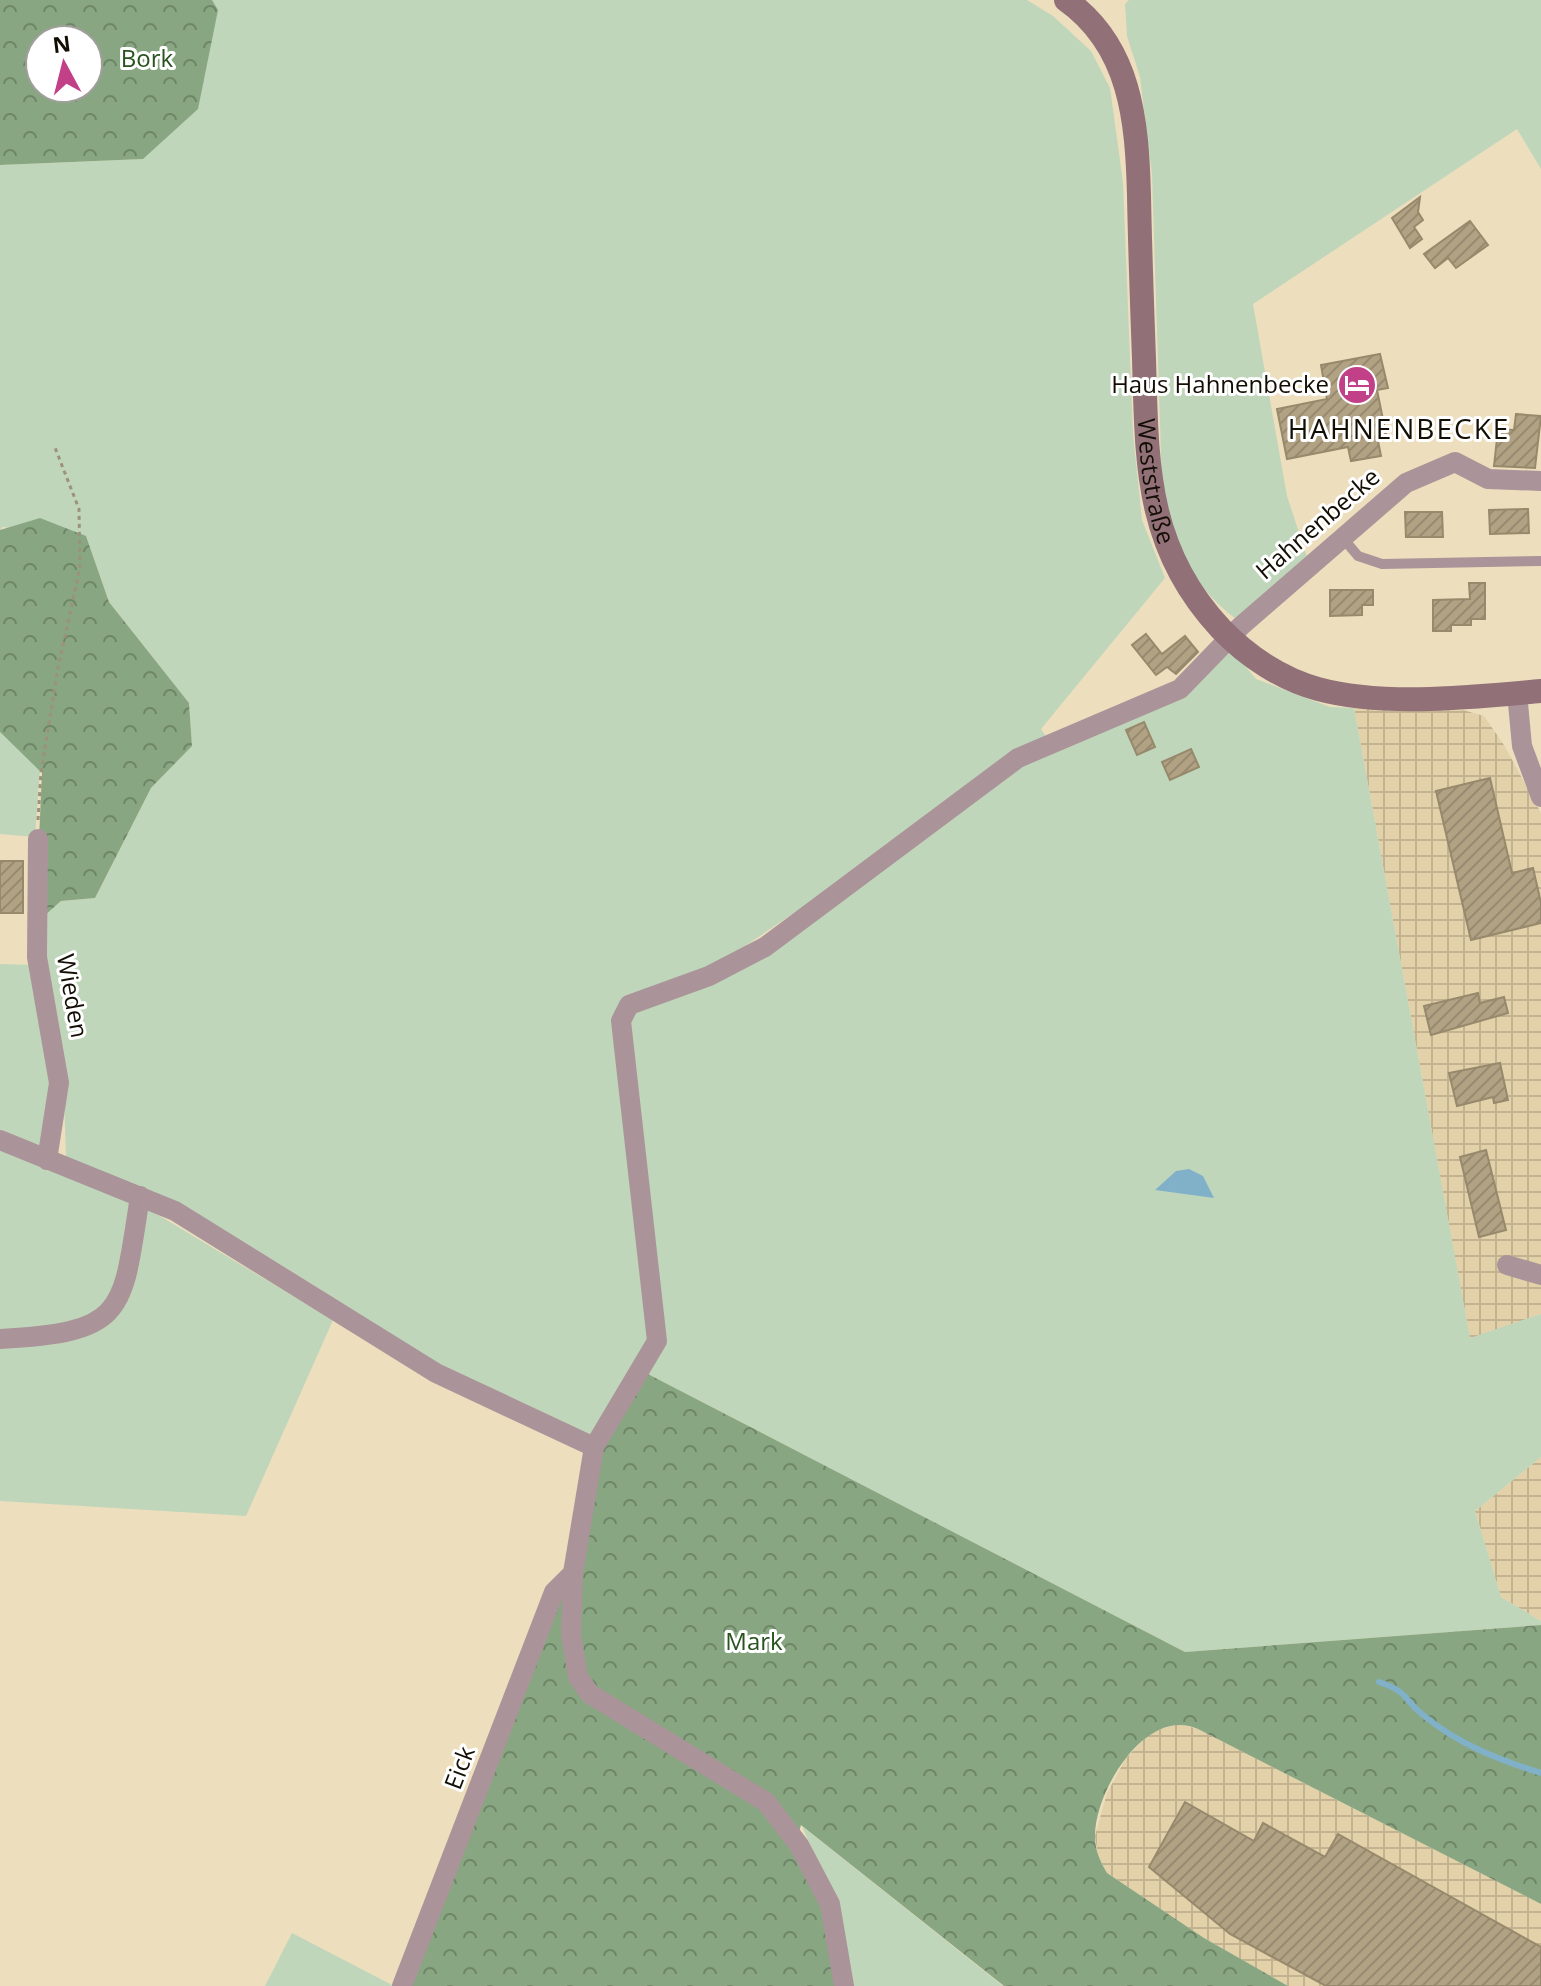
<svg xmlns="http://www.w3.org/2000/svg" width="1541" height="1986" viewBox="0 0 1541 1986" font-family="'Open Sans',sans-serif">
<defs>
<pattern id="industrial-grid" width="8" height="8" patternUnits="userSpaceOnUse" patternTransform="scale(2)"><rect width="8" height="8" fill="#e3d1a9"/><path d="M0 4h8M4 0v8" fill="none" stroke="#c2b290"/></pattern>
<pattern id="forest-crowns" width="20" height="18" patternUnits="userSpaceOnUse" patternTransform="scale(2)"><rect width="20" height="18" fill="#88a681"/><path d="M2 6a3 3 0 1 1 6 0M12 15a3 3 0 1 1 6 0" fill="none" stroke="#6e8667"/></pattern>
<pattern id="building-hatch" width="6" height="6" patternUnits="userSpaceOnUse" patternTransform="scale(2)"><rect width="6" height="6" fill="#b1a283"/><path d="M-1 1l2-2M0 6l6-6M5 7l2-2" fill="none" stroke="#978a70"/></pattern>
</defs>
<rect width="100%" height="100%" fill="#eddebd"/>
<!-- industrial -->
<path fill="url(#industrial-grid)" d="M1354,708l109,2 21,6 20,29 37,68v501l-71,25z
M1541,1457v164l-40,-24 -26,-86z
M1179,1724l19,5 343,175v82h-253l-84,-48 -97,-65 -9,-17 -3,-20 12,-43 19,-35 25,-26z"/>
<!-- grass -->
<path fill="#c0d6bb" d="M212,0h815l26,16 38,35 19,37 13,94 10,252 9,86 23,58 -124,151 8,12 -344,232 -78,22 25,345 -60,103 -155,-78 -371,-207 -2,-63 -23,-140 2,-38 18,-16 34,-3 56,-110 41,-42 -3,-43 -80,-101 -23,-66 -83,-9 -3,3v-365l143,-6 75,-148z
M1129,0h412v169l-24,-40 -264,175 34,192 21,64 -72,59c-50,-39 -59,-73 -74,-133l-10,-311 -12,-98 -13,-41 -2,-32z
M1230,648l26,31 74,28 24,1 116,630 71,-24v143l-66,54 26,86 40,24v4l-356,27 -541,-280 17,-30 -35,-326 85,-34 310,-218 162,-72z
M0,732l40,38 -5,67 -35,-3z
M0,964l35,1 15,119 -6,71 -44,-18z
M0,1144l135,57 -25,104 -39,27 -71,4z
M140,1204l193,116 -87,196 -246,-15v-160l118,-30z
M802,1826l201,160h-154l-15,-83z
M292,1933l102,53h-129z"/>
<!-- forest -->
<path fill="url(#forest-crowns)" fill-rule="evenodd" d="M0,0h212l6,10 -20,99 -55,50 -143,6zM88,40v48h-48v-48z
M40,518l46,18 23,66 80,101 3,43 -41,42 -56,110 -34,3 -18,16 -4,-78 3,-66 -42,-41v-202z
M644,1372l541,280 356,-27v279l-343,-175c-52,-24 -104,63 -103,108 0,13 5,24 12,36l97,65 84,48h-284l-203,-161 -6,20 29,56 16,85h-436l150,-383 22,-23 20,-133z"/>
<!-- water -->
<path fill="#80b1c9" d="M1189,1169l14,7 11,22 -59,-8 21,-19z"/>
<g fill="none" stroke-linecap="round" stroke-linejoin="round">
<!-- stream -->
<path stroke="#80b1c9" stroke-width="6" d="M1379,1682c32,11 22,16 44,33 35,29 76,45 118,58"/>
</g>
<!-- building -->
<path fill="url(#building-hatch)" stroke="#97896b" stroke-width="2" d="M1420,197l-2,15 5,8 -9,7 8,12 -12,9 -18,-30z
M1470,221l18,24 -32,23 -8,-10 -13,10 -11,-14z
M1380,354l8,34 -11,2 9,44 -9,2 4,20 -30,5 -3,-14 -61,12 -10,-50 50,-10 -6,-34z
M1516,414l25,2 -6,52 -41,-2 4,-37 16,1z
M1528,509l1,24 -39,1 -1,-24z
M1405,512h37l1,25h-37z
M1469,583h16v36h-14v6h-20v6h-18v-31l37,-1z
M1330,590h43v15h-11v10l-32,1z
M1146,634l16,20 23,-18 13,16 -22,22 -9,-7 -11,8 -24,-30z
M1144,722l11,25 -18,8 -11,-25z
M1191,749l8,18 -29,13 -8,-18z
M1490,778l22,95 21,-5 8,35v20l-70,17 -35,-149z
M0,861h23v52h-23z
M1478,993l2,10 24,-6 4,16 -77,22 -7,-29z
M1500,1063l8,37 -14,3 -1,-6 -36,9 -8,-33z
M1486,1150l20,80 -27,7 -19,-80z
M1185,1802l69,39 9,-18 62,34 13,-23 203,113v39h-215l-96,-52 -81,-67z"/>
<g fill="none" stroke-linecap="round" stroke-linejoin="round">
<!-- path -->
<path stroke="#9d9279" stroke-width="3" stroke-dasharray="4 4" stroke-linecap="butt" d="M38,820l3,-48 17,-104 22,-100 -1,-59 -25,-64"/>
<!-- lane -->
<path stroke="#ab9499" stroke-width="10" d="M1342,537l16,19 24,8 159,-3"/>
<!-- street -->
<path stroke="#ab9499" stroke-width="20" d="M1517,693l5,53 19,51
M38,839l-1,118 22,126 -12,77
M0,1140l175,71 261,162 158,74
M1507,1265l34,10
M0,1339c127,-7 122,-26 140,-143
M402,1986l152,-394 19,-19
M844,1986l-14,-82 -31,-59 -33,-43 -176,-108 -12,-17 -7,-43 2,-61 21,-126 63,-106 -36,-320 8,-16 80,-29 56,-29 253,-189 162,-69 61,-63 165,-143 49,-21 33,17 53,2"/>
<!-- secondary -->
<path stroke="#917078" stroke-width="24" id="s1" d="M1066,0c65,46 71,121 73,195 1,55 3,109 5,164 3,104 1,189 77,270 26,27 60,50 97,60 66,18 155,8 223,2"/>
</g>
<!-- icons -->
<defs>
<symbol id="hotel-disc" viewBox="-11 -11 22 22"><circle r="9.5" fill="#c24088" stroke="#fff"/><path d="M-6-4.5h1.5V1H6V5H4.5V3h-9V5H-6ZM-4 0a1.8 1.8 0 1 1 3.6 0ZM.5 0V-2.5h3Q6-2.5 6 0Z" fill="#fff"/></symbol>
</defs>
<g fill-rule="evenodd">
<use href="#hotel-disc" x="1335" y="363" width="44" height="44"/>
</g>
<g text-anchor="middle" stroke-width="6" stroke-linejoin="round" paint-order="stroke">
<!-- park labels -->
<g font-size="24" fill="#29531f" stroke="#fff">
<text x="147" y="67">Bork</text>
<text x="754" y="1650">Mark</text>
</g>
<!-- poi labels -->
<g font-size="24" fill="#130e04" stroke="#fff" text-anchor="end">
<text x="1329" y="393">Haus Hahnenbecke</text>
</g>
<!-- street labels -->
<g font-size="24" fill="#130e04" stroke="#fff">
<text dy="8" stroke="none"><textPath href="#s1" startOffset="504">Weststraße</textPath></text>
<text transform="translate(1318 524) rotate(-41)" y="8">Hahnenbecke</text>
<text transform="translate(72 996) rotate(80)" y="8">Wieden</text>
<text transform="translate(460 1768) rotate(-69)" y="8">Eick</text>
</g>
<!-- quarter labels -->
<g font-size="28" letter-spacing="2" fill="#130e04" stroke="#fff">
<text x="1399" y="439">HAHNENBECKE</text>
</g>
</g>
<!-- north arrow -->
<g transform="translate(64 64) rotate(353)"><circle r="38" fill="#ffffff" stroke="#a19f9b" stroke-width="2"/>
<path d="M0-6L14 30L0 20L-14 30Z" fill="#c24088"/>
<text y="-12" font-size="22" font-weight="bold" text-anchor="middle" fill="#130e04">N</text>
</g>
</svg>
